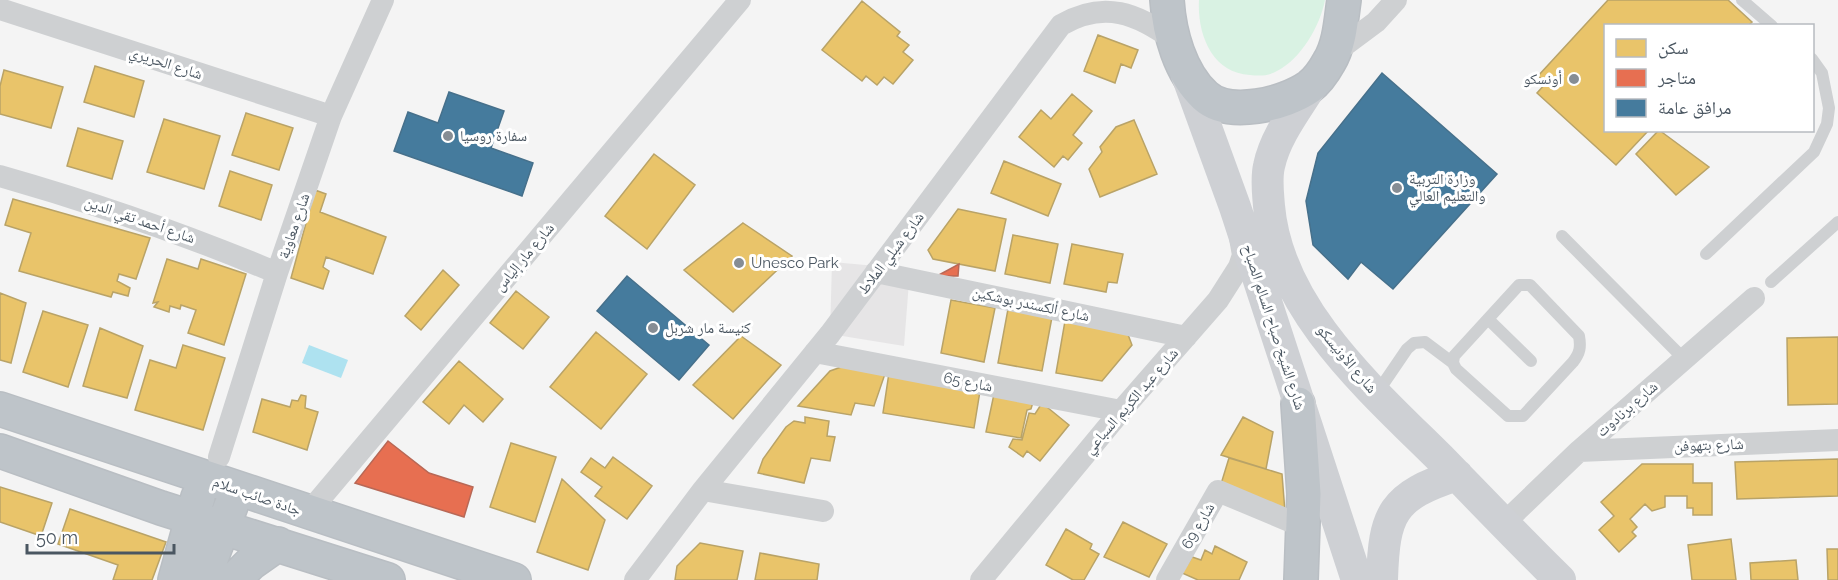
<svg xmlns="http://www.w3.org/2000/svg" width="1838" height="580" viewBox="0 0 1838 580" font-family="Raleway,'Noto Naskh Arabic',sans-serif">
<rect width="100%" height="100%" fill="#f4f4f4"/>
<!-- education -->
<path fill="#e6e5e6" d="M832,262l78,7 -6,77 -74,-12z"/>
<!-- green -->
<path fill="#d9f2e3" d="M1199,0h126c-5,26 -24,59 -48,71 -8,5 -18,5 -27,4 -38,-2 -53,-41 -51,-75z"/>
<!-- water -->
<path fill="#aee2f0" d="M309,345l39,15 -7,18 -39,-15z"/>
<!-- homes -->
<path fill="#e9c46a" stroke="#b9a367" stroke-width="1.5" d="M1608,0h120l24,22 -4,4h-142v104h43l-33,35 -79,-72 9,-10 -8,-7z
M862,1l38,31 -3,4 12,9 -6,7 10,8 -20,24 -9,-7 -7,8 -11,-9 -4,5 -40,-31z
M1098,35l40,15 -7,18 -10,-4 -6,19 -31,-12z
M95,66l49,15 -10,36 -50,-15z
M4,70l59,17 -12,41 -51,-14v-28z
M1072,94l20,17 -19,24 9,8 -14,17 -5,-4 -9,11 -35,-30 22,-27 10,9z
M246,113l47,15 -14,42 -47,-15z
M164,119l56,17 -16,53 -57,-17z
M1134,120l23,54 -57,23 -11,-28 13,-17 -2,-5 16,-20z
M78,128l45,13 -11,38 -45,-13z
M1659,130l50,37 -33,28 -40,-41z
M654,154l41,31 -48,64 -42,-33z
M1004,161l57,23 -13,32 -57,-23z
M230,171l42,14 -11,35 -42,-14z
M315,190l11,4 -6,18 66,25 -13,37 -47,-17 -3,10 6,4 -6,18 -32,-11z
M13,199l137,39 -14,41 -17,-5 -2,7 13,7 -2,8 -15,-4 -2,5 -92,-26 12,-38 -26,-8z
M958,209l48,10 -11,52 -62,-12 -5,-9z
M743,223l49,33 -59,56 -49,-42z
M1013,235l45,9 -8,39 -45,-9z
M1072,244l51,10 -6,29 -9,-1 -2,10 -42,-8z
M167,259l31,10 3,-10 45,15 -22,71 -36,-12 8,-23 -15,-5 -1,4 -10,-3 -1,6 -15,-5 4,-5 -5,1z
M443,270l16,15 -38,45 -16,-14z
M516,291l33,26 -26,32 -33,-26z
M0,293l26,10 -15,60 -11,-3z
M951,300l44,8 -11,54 -43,-9z
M1008,309l44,8 -10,54 -44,-8z
M43,311l45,14 -20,62 -45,-15z
M1065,321l62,11 5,13 -30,36 -46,-8z
M100,328l43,18 -16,52 -44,-12z
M596,332l51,42 -46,55 -51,-42z
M741,336l40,29 -48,54 -40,-34z
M1838,337v67l-50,1 -1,-67z
M183,345l42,13 -22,72 -68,-20 15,-50 26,8z
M459,361l44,38 -20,23 -19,-17 -15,19 -26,-22z
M844,366l42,5 -12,35 -19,-3 -4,12 -53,-9 32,-35z
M889,373l91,18 -6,37 -91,-15z
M994,394l40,5 -3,10 -4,1 -6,28 -35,-6z
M301,395l5,1 -1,12 13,4 -11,38 -54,-18 9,-33 28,8 2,-7 6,1z
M1042,403l27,22 -29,36 -13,-10 -4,6 -14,-10 4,-8 9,1 7,-27 6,1z
M805,417l24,4 -2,15 8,1 -5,24 -19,-3 -7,25 -46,-10 5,-14 23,-32 8,-6 11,2z
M1243,417l30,15 -7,37 -45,-14z
M511,443l45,14 -21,65 -45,-15z
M613,457l39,29 -25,33 -32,-23 7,-9 -21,-15 10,-14 14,10z
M1229,458l53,16 3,38 -64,-28z
M1838,459v37l-101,3 -2,-37z
M1642,464h51v19h19v32h-19v-7h-6v-12h-22v11l-13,4 -7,-7 -15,15 7,8 -5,5 4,4 -17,16 -20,-22 15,-14 -13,-14z
M562,479l43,41 -17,50 -51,-18z
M0,487l52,16 -11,33 -41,-14z
M70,509l96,33 -14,38h-39l5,-15 -60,-21z
M1123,522l44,22 -18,33 -45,-20z
M1066,529l26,15 -2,5 9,5 -15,26h-11l-27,-15z
M1731,539l5,41h-44l-4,-35z
M700,543l43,8 -6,29h-62l2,-14z
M1215,546l32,16 -8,18h-41l-16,-7 10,-16 9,3 4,-10 7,4z
M1827,549h11v31h-10z
M760,553l59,11 -2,16h-62z
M1796,560l2,20h-47l-1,-17z"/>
<!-- shops -->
<path fill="#e76f51" stroke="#b86856" stroke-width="1.5" d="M959,264l-1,12h-21z
M388,441l41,32 44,14 -9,30 -109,-34z"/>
<!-- public -->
<path fill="#457b9d" stroke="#46708b" stroke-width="1.5" d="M1382,73l115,101 -104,115 -32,-27 -13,17 -35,-34 -7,-44 12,-48z
M449,92l55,19 -13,37 42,15 -11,33 -128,-45 14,-39 30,11z
M627,276l82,69 -30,35 -82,-69z"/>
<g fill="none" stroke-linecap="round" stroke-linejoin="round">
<defs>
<path id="highway" d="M1167,0c2,33 13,73 38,96 24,22 80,8 104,-9 8,-6 15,-16 20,-25 11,-18 12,-41 15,-62
M1298,404l6,90 -3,86
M0,409l514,171
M0,451l161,57 227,72
M175,580l23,-83
M203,580l28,-74
M234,580l17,-17 27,-19"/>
</defs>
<!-- highway casing -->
<use href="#highway" stroke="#b9bec3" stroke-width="36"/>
<!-- lane -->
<path stroke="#ced0d2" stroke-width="12" d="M1742,0l30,26
M1562,236l122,123
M1706,254l108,-102 13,-28 2,-16 -7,-35 -10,-14
M1771,282l67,-60
M1519,285h11l49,51c2,11 1,17 -6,26l-50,54h-15l-52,-47 -3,-6 1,-7z
M1488,319l43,42
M1377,393l30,-44 7,-6 11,-1 28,21"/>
<!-- street -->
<path stroke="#ced0d2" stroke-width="22" d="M0,9l331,107
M1333,54l43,-32 20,-22
M0,176c95,27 187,59 277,97
M876,272l310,65
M815,352l306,59
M1579,451l259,-11
M219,457l58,-184 54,-157 52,-116
M703,490l120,21
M308,513l432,-513
M1503,524l76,-73 175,-153
M635,580l68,-90 127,-156 231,-309c43,-25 76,-12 114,16
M981,580l140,-169 97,-111 21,-33 4,-12 -3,-17
M1167,580l51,-89 86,36"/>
<!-- secondary -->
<path stroke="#ced0d4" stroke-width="32" d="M1187,75l48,132 122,373
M1311,86c-15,24 -36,51 -42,80 -3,13 -1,27 0,40 9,105 106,187 176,257 38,39 76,79 115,117
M1382,580c2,-67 10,-84 75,-105"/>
<!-- highway -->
<use href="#highway" stroke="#bec4c9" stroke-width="33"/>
</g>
<!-- markers -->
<g fill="#868d94" stroke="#fff" stroke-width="2">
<circle cx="1574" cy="79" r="6"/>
<circle cx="448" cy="136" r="6"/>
<circle cx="1397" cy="188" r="6"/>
<circle cx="739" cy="263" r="6"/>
<circle cx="653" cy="328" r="6"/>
</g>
<g text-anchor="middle" stroke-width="6" stroke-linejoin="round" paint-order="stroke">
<!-- street labels -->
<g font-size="15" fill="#4a5661" stroke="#fff">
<text transform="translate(166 63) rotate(18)" y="5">شارع الحريري</text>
<text transform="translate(140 220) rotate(19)" y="5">شارع أحمد تقي الدين</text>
<text transform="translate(294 226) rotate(-71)" y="5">شارع معاوية</text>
<text transform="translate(891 253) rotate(-53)" y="5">شارع شبلي الملاط</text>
<text transform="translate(524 257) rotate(-50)" y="5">شارع مار إلياس</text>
<text transform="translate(1031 304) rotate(12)" y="5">شارع ألكسندر بوشكين</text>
<text transform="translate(1274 327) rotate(72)" y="5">شارع الشيخ صباح السالم الصباح</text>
<text transform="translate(1347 359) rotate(50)" y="5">شارع الأونيسكو</text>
<text transform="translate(968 382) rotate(11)" y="5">شارع 65</text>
<text transform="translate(1131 401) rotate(-49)" y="5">شارع عبد الكريم السباعي</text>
<text transform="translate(1627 409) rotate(-41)" y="5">شارع برنادوت</text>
<text transform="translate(1709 445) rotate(-2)" y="5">شارع بتهوفن</text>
<text transform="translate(257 496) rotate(19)" y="5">جادة صائب سلام</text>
<text transform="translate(1198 526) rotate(-60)" y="5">شارع 69</text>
</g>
<!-- poi labels -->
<g font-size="15" fill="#4a5661" stroke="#fff" text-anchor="start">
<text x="1562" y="84" text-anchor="end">أونسكو</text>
<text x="460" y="141">سفارة روسيا</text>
<text x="1409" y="184">وزارة التربية<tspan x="1409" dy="17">والتعليم العالي</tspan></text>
<text x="751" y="268">Unesco Park</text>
<text x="665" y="333">كنيسة مار شربل</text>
</g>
</g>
<!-- legend -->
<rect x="1604" y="24" width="210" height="108" fill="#ffffff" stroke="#b7bbc0" stroke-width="1.5"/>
<rect x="1616" y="39" width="30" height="18" fill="#e9c46a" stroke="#b7bbc0" stroke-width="1.5"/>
<text x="1658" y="54" font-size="18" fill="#4a5661">سكن</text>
<rect x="1616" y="69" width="30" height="18" fill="#e76f51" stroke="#b7bbc0" stroke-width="1.5"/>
<text x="1658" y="84" font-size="18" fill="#4a5661">متاجر</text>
<rect x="1616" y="99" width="30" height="18" fill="#457b9d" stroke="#b7bbc0" stroke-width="1.5"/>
<text x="1658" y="114" font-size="18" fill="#4a5661">مرافق عامة</text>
<!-- scale -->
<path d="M27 544v9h147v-9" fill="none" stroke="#4a5661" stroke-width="3"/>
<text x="36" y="544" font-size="18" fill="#4a5661" stroke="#ffffff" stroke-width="4.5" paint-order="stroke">50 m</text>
</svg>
